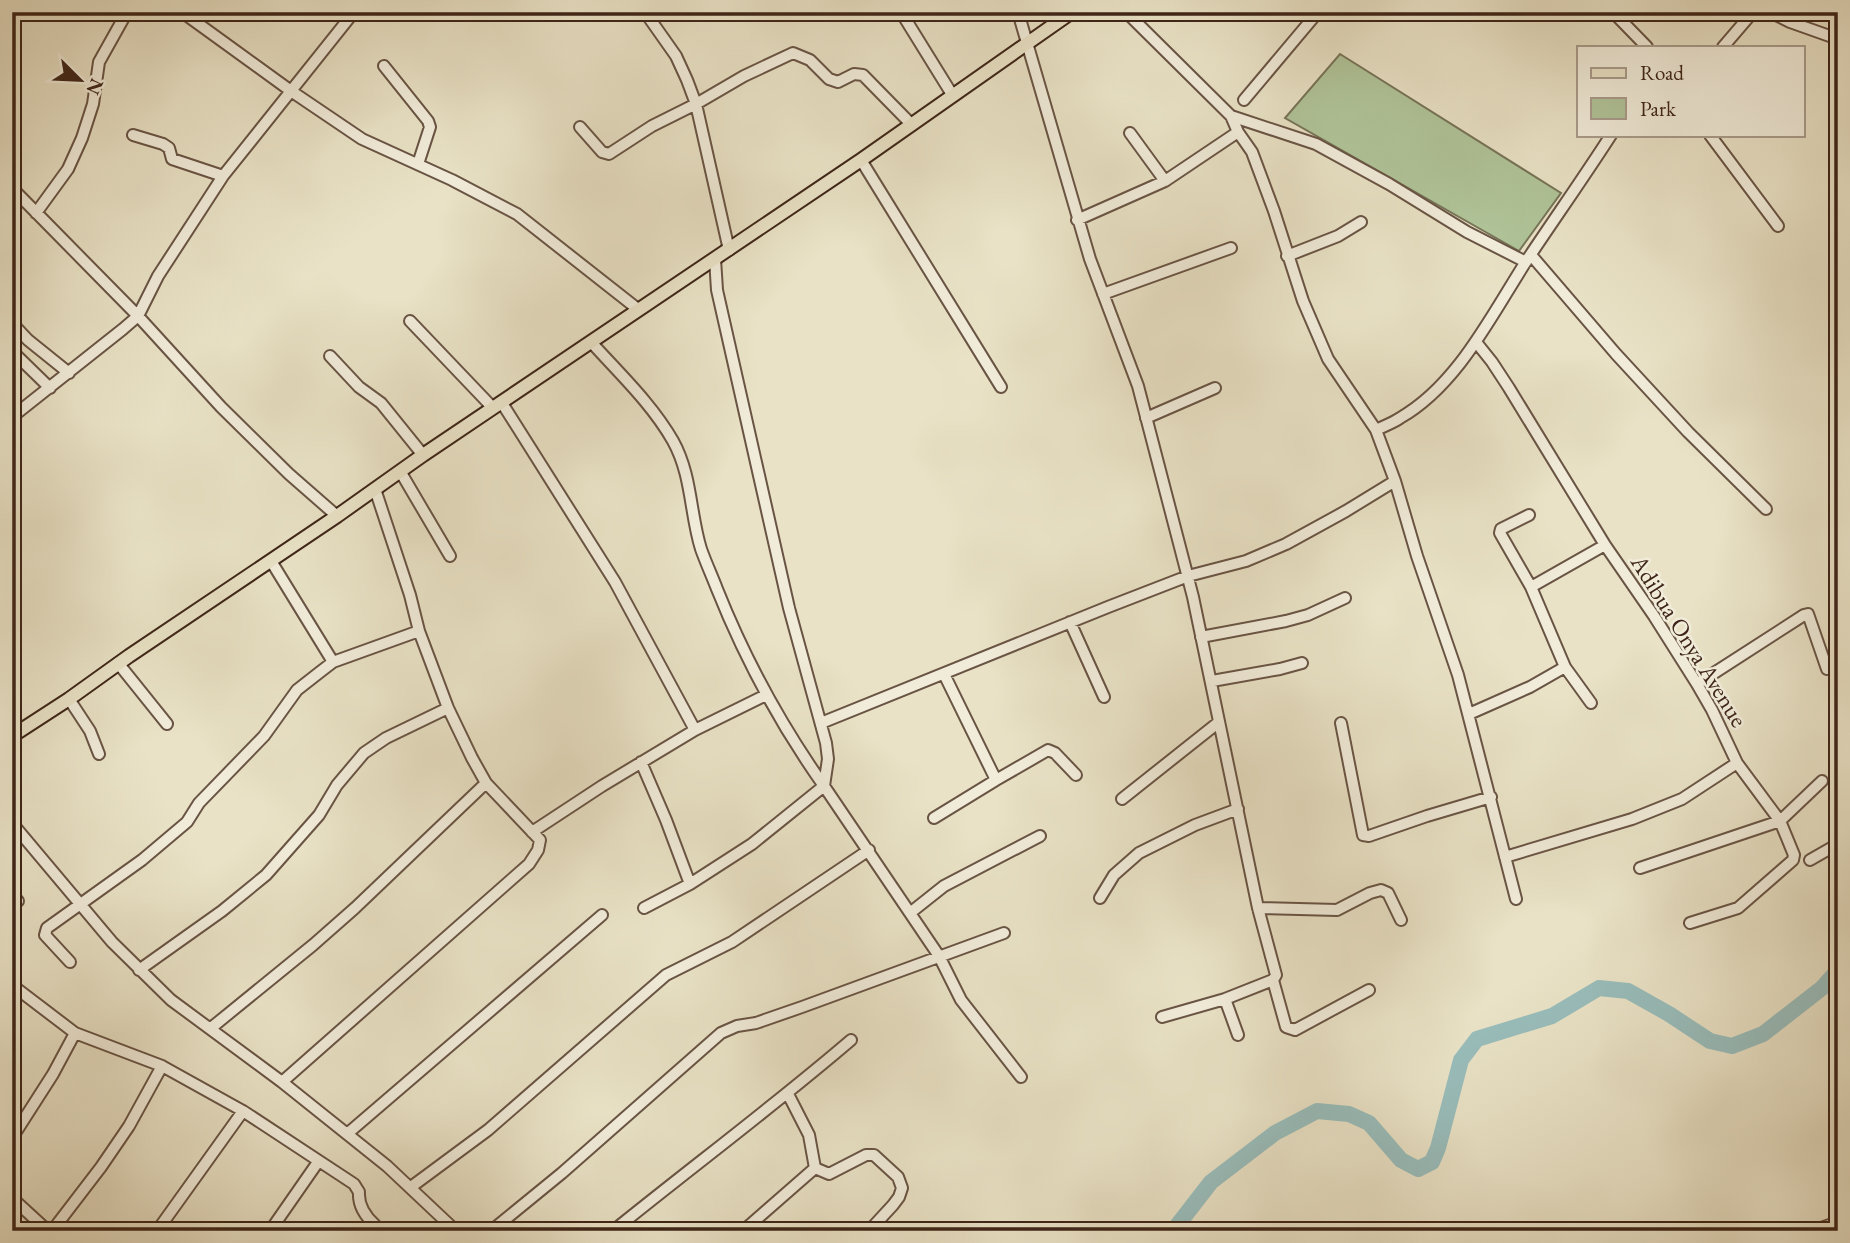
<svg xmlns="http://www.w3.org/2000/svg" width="1850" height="1243" viewBox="0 0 1850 1243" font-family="'EB Garamond',serif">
<rect width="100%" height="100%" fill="#e9e2c6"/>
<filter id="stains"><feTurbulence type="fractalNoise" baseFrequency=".00286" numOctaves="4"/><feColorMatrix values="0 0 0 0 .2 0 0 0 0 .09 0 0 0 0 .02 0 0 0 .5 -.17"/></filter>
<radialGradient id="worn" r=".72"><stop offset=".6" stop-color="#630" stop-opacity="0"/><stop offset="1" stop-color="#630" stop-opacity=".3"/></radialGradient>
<!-- green -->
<path fill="#b0c499" stroke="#777458" stroke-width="2" d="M1340,54l221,139 -42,58 -234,-133z"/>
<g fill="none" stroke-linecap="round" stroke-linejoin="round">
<!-- river -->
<path stroke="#99bdbb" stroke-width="16" d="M1173,1231l38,-49 64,-49 42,-22 32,3 20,9 32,37 17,9 14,-7 6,-14 23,-88 16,-21 75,-23 47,-28 29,3 41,23 41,27 22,5 31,-12 59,-46 16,-18"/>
<defs>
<path id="minor" d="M182,12l109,79 71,48 90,41 65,34 122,96
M645,12l31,44 11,24 9,24 33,146
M901,12l52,84
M1018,12l72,247 48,127 55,211 65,311 18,67 -3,5 -48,19
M1126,12l105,104 7,16 14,20 22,59 29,90 25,58 48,71 19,51 22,75 41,119 58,224
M1613,12l34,35
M1770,12l20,10 48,17
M1723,47l30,-35
M384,66l44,55 2,6 -12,37
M1244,100l74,-88
M1231,116l85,28 73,40 78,48 59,30
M580,127l22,25 7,2 43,-28 44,-22 48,-28 49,-23 17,7 19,19 9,3 16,-8 9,1 49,50
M1130,133l35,48
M133,135l30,9 6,4 3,11 51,17
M1710,135l68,91
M861,160l140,227
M12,188l126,128 83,91 68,67 48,42
M36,213l32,-44 14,-31 11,-34 6,-42 28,-50
M1077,220l88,-39 73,-49
M1531,255l85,99 72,78 78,77
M1287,256l51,-20 23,-14
M715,259l2,31 72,318 37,135 2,16 -4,27 115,170 22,44 60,77
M1103,294l128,-46
M410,321l83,87
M12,323l16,17 41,33
M591,342c28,31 61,62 82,99 19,34 17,73 28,108 5,14 11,27 16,40 28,70 63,135 107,197l-72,58 -62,40 -46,24
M1476,342l16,20 17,26 96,157 49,71 43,68 15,26 25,53 43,58 14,34 -1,5 -55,48 -48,15
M12,351l38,37
M330,356l29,31 22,16 42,52
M502,403l113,179 80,148
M12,417l111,-88 15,-13 20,-40 65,-100 131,-164
M1146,418l69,-30
M1376,430c8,-4 17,-7 24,-12 58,-33 92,-104 127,-158 28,-42 57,-83 84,-125
M400,471l50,85
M1529,515l-28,14 -1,4 31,54 34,80
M271,561l62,101
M1531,587l74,-42
M1070,622l34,75
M1201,637l85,-16 22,-6 37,-17
M118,663l49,61
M944,674l52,106 52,-30 7,3 21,22
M1212,681l68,-12 22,-6
M1697,684l107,-69 4,-1 19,55
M69,699l21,32 9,23
M1469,714l61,-27 35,-20 26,36
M821,723l287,-116 80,-31 58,-15 40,-17 60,-33 49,-30
M1341,723l22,112 6,1 58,-20 64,-19
M641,762l25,58 24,64
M1122,799l97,-77
M934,818l62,-38
M12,823l100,119 59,58 111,82 105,84 69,65
M532,832l70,-46 93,-56 71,-35
M1505,857l127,-38 50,-20 55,-36
M1810,860l28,-16
M1640,868l140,-47 42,-40
M12,895l6,6
M1100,898l14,-23 25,-22 56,-28 43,-16
M1258,908l79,2 33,-17 11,-3 7,3 13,27
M910,913l34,-27 96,-50
M70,962l-25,-27 2,-7 95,-68 45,-38 12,-19 65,-67 33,-46 23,-18 13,-10 86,-31
M139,970l83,-59 44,-36 53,-60 18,-30 27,-32 22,-15 62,-30
M1273,980l13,47 9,3 74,-40
M12,985l63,48 87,33 81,45 111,73 5,8c-1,14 6,24 16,33l-1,6
M1162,1017l63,-18 13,36
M211,1028l102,-83 42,-37 131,-125
M282,1082l247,-218 9,-14 2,-10 -54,-57 -14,-25 -24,-50 -29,-77 -9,-36 -35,-106
M788,1094l21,41 6,33 14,6 37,-19h8l24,22 4,11 -3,9 -6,8 -24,26
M347,1134l255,-219
M12,1138l41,-64 22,-41
M411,1187l77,-57 178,-155 66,-33 137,-92
M12,1198l36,33
M52,1231l49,-64 28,-41 33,-60
M157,1231l86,-120
M270,1231l48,-69
M491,1231l71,-58 159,-140 16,-7 19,-3 46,-16 202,-74
M613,1231c79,-64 161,-125 238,-191
M743,1231l72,-63
M1812,1231l26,-9"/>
<path id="major" d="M12,736l57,-37 60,-43 208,-140 86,-61 438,-295 211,-148"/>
</defs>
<!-- minor casing -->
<use href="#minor" stroke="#695444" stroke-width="14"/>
<!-- major casing -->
<use href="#major" stroke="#3e2518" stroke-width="16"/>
<!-- minor -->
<use href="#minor" stroke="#f1ecda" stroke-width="10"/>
<!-- major -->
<use href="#major" stroke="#e9e2c6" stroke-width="12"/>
</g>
<g text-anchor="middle" stroke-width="5" stroke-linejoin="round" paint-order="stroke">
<!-- street labels -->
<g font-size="24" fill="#3e2518" stroke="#f1ecda">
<text transform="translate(1689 641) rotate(58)" y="8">Adibua Onya Avenue</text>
</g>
</g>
<!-- margin -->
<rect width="1850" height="1243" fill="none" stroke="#e9e2c6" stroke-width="42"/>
<rect x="14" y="14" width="1822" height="1215" fill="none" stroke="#3e2518" stroke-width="3.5"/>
<rect x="21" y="21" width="1808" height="1201" fill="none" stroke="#3e2518" stroke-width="2"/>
<!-- legend -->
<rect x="1577" y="46" width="228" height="91" fill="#f1ecda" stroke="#a99c8c" stroke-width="2"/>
<rect x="1591" y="68" width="35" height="10" fill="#e9e2c6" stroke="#a99c8c" stroke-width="2"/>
<text x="1640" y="80" font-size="21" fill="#3e2518">Road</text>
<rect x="1591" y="98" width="35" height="21" fill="#b0c499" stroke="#a99c8c" stroke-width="2"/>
<text x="1640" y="116" font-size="21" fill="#3e2518">Park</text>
<!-- north arrow -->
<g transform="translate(80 80) rotate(114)" stroke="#f1ecda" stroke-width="5" paint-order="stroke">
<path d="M0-5L12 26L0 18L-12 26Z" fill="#3e2518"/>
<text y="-10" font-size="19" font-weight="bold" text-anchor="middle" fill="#3e2518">N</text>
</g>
<rect width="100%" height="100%" filter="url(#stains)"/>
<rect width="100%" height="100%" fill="url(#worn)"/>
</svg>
